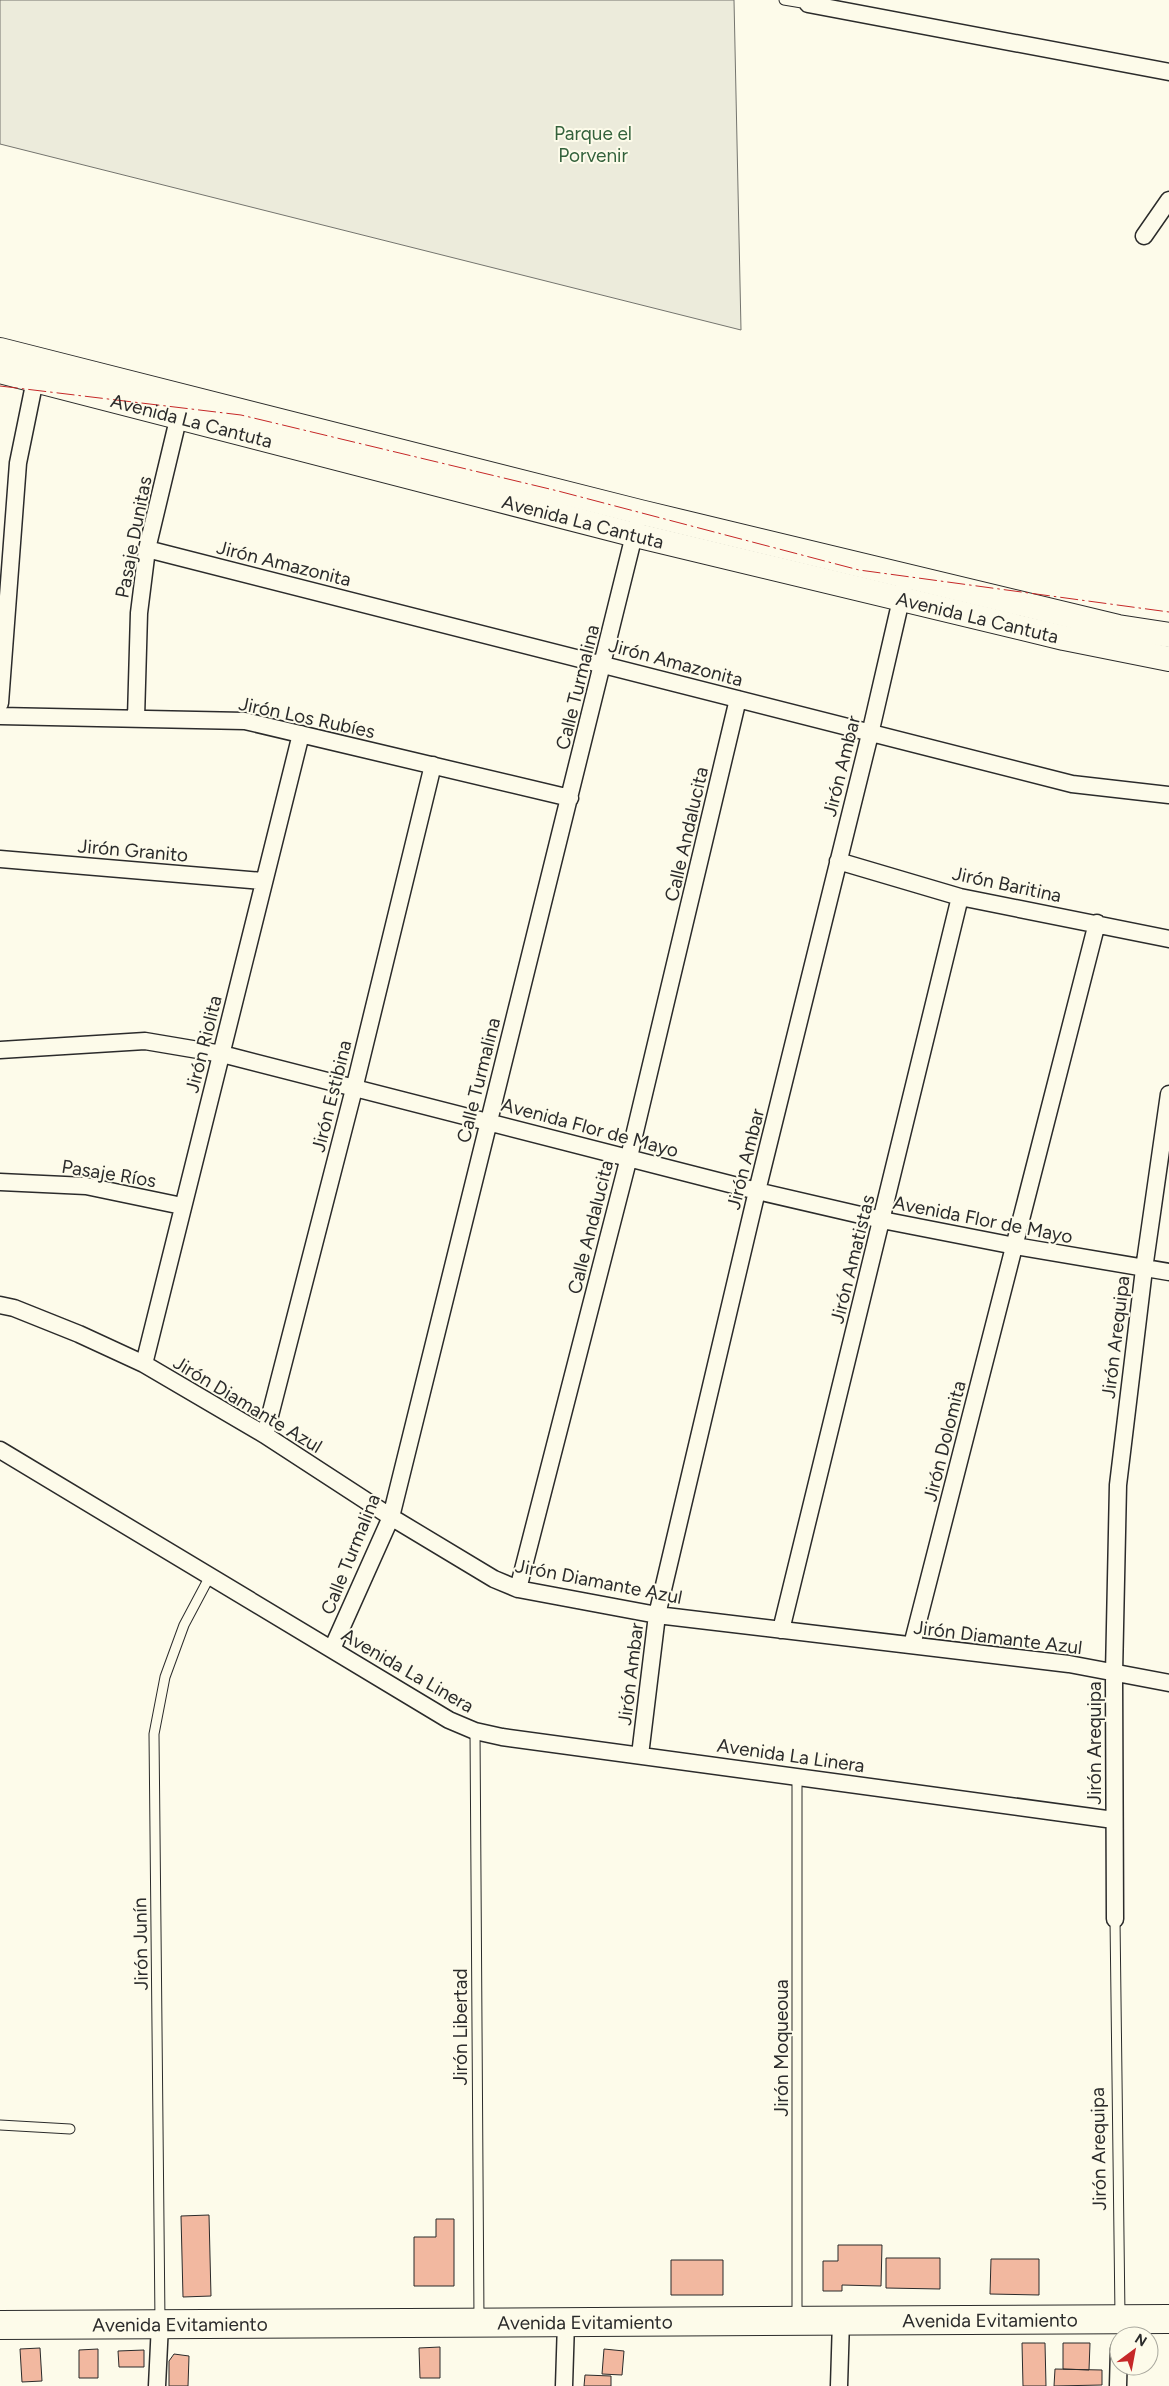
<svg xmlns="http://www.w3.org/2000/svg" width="1169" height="2386" viewBox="0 0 1169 2386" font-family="Figtree,sans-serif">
<rect width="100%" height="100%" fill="#fdfbea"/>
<!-- green -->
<path fill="#ecebdb" stroke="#74746e" d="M0,0h734l7,330 -741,-186z"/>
<!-- building -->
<path fill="#f2b8a0" stroke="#2b2b2b" d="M209,2215l2,81 -28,1 -2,-81z
M436,2219h18v67h-40v-49h22z
M838,2245h44l-1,41 -39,-1v6h-19v-30h15z
M886,2258h54v31l-54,-1z
M991,2259h48v36l-49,-1z
M671,2260h52v35h-52z
M1022,2343h23l1,43h-23z
M1063,2343h27l-1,27 -26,-1z
M440,2347v31h-20l-1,-30z
M40,2348l2,33 -20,1 -2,-33z
M98,2349v29h-19v-28z
M604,2349l20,2 -2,24 -20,-1z
M144,2350v17h-25l-1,-16z
M174,2354l15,2 -1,30h-19v-25z
M1055,2369l47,1v15l-48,1z
M585,2375l26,1v10h-27z"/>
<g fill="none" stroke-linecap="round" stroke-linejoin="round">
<defs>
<path id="lane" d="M784,0l24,4
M475,1731l4,589
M797,1775v543
M1115,1919l5,397
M0,2125l70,4
M160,2322l-6,-588 11,-57 19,-52 26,-49"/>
<path id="street" d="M808,4l361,68
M1144,236l25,-36
M147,549l925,235 97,11
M0,703l18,-240 19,-93
M0,716l245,5 325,77
M136,718l3,-105 8,-64 34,-142
M0,859l263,22
M838,861l122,36 209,42
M0,1050l145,-9 77,13 535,137 125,29 133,26 154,26
M0,1182l86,4 96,20
M0,1305l14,3 65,26 65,30 121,71 126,82 103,62 24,10 139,26 412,49 100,19
M144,1364l157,-630
M265,1435l89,-346 79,-324
M0,1450l449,270 26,11 27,6 612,83
M518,1589l111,-432 109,-458
M781,1630l179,-733
M912,1645l185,-722
M332,1649l59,-132 245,-990
M640,1755l17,-140 100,-424 113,-457 33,-143
M1115,1919l-1,-245 4,-189 26,-216 25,-175
M157,2386l3,-62
M564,2386l2,-64
M839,2386l2,-66
M1118,2386l1,-37"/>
<g id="secondary">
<path d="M0,350l640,162 478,115 51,8"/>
<path id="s1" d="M0,371l635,164 429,103 105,21"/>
</g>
<g id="highway">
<path id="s2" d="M0,2325l1169,-6"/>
</g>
</defs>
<!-- lane casing -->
<use href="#lane" stroke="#2b2b2b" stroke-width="11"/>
<!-- street casing -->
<use href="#street" stroke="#2b2b2b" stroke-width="19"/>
<!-- secondary casing -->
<use href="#secondary" stroke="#2b2b2b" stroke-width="26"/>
<!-- highway casing -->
<use href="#highway" stroke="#2b2b2b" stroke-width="30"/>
<!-- lane -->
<use href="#lane" stroke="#fdfbea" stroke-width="9"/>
<!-- street -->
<use href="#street" stroke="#fdfbea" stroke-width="16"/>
<!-- secondary -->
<use href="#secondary" stroke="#fdfbea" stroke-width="24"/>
<!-- highway -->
<use href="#highway" stroke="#fdfbea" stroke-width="28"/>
<!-- power -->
<path stroke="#c62828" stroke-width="1" stroke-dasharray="18 4 2.5 4" stroke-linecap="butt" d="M0,386l241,29 317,76 301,79 310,42"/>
</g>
<g text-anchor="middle" stroke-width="4" stroke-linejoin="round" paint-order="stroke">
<!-- park labels -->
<g font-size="19" fill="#34623c" stroke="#fdfbea">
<text x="593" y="140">Parque el<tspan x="593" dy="22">Porvenir</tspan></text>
</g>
<!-- street labels -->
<g font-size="19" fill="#2b2b2b" stroke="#fdfbea">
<text dy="7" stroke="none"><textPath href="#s1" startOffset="198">Avenida La Cantuta</textPath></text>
<text dy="7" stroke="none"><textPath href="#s1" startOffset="602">Avenida La Cantuta</textPath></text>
<text transform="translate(133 537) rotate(-79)" y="7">Pasaje Dunitas</text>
<text transform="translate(284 563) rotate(14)" y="7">Jirón Amazonita</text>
<text dy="7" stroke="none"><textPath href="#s1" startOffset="1008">Avenida La Cantuta</textPath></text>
<text transform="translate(676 662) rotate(15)" y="7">Jirón Amazonita</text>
<text transform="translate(577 687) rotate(-76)" y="7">Calle Turmalina</text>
<text transform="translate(307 717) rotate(12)" y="7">Jirón Los Rubíes</text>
<text transform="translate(841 766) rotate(-76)" y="7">Jirón Ambar</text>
<text transform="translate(686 834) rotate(-77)" y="7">Calle Andalucita</text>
<text transform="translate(133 850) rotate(5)" y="7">Jirón Granito</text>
<text transform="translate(1007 884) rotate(12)" y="7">Jirón Baritina</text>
<text transform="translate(203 1044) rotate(-76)" y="7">Jirón Riolita</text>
<text transform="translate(478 1080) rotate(-76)" y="7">Calle Turmalina</text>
<text transform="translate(331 1096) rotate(-76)" y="7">Jirón Estibina</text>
<text transform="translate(590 1127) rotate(15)" y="7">Avenida Flor de Mayo</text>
<text transform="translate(745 1159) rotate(-76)" y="7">Jirón Ambar</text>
<text transform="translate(109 1173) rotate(9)" y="7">Pasaje Ríos</text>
<text transform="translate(983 1219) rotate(11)" y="7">Avenida Flor de Mayo</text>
<text transform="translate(590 1227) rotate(-76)" y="7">Calle Andalucita</text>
<text transform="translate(852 1259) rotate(-76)" y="7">Jirón Amatistas</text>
<text transform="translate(1115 1337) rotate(-83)" y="7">Jirón Arequipa</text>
<text transform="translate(248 1404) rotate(31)" y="7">Jirón Diamante Azul</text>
<text transform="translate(944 1441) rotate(-76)" y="7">Jirón Dolomita</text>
<text transform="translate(350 1554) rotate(-68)" y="7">Calle Turmalina</text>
<text transform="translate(599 1581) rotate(11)" y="7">Jirón Diamante Azul</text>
<text transform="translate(998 1637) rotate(7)" y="7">Jirón Diamante Azul</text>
<text transform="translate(408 1670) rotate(30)" y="7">Avenida La Linera</text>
<text transform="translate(630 1674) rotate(-83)" y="7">Jirón Ambar</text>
<text transform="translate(1094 1743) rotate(-90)" y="7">Jirón Arequipa</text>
<text transform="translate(791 1755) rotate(8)" y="7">Avenida La Linera</text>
<text transform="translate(140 1944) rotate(-91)" y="7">Jirón Junín</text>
<text transform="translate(460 2027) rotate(-90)" y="7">Jirón Libertad</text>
<text transform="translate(781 2048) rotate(-90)" y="7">Jirón Moqueoua</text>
<text transform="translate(1098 2149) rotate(-91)" y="7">Jirón Arequipa</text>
<text dy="7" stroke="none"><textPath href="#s2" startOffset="990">Avenida Evitamiento</textPath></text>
<text dy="7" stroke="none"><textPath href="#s2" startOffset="585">Avenida Evitamiento</textPath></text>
<text dy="7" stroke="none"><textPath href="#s2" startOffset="180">Avenida Evitamiento</textPath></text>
</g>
</g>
<!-- north arrow -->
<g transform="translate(1134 2351) rotate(32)"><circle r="24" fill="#fdfbea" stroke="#a9a89e"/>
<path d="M0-4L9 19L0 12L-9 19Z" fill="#c62828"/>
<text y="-8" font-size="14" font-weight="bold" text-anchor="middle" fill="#2b2b2b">N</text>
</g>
</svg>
